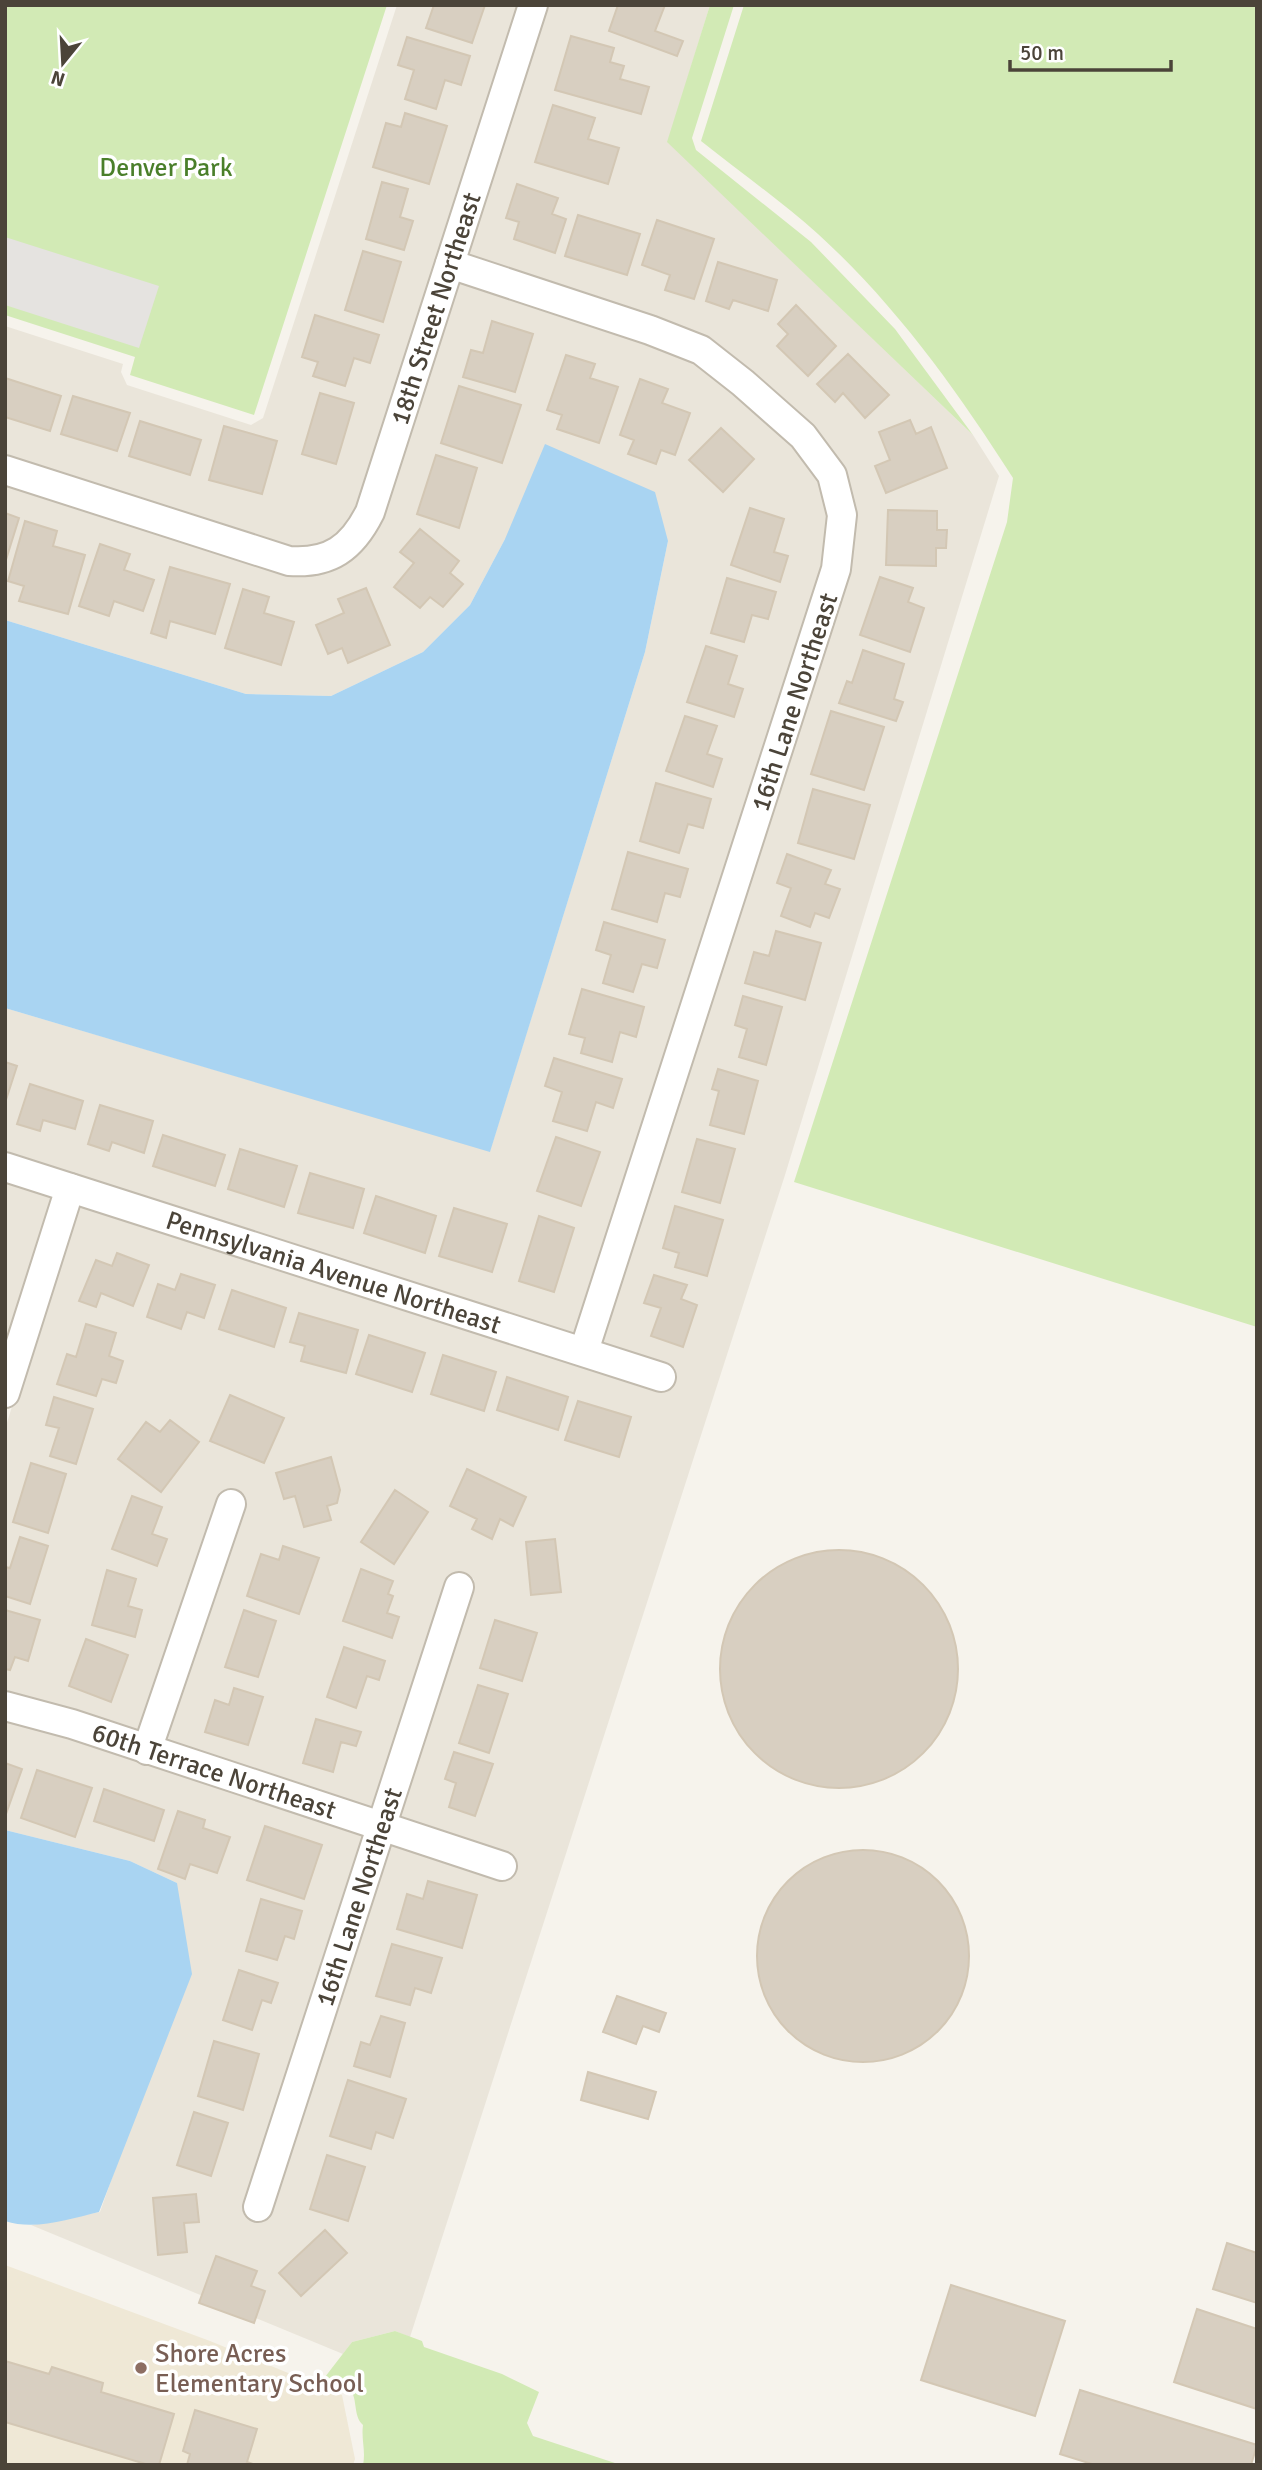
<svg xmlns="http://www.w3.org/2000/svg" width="1262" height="2470" viewBox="0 0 1262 2470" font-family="Signika,sans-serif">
<rect width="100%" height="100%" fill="#f6f3ec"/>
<!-- residential -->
<path fill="#eae5da" d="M397,5h125l-162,502 -16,27 -26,14 -27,1 -286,-92v-131l118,38 -2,8 6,13 124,40 12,-7z
M545,5h165l-42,137 305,293 26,41 -214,699 -375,1162 -15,-6 -43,11 -9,12 -312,-129 69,-13 25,-71 52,-258 -47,-22 -125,-31v-111l63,17 299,98 -123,381 20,7 124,-381 120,40 8,-23 -120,-41 78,-238 -21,-6 -78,238 -213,-69 83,-245 -20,-8 -84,246 -136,-41v-265l71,-226 592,188 7,-23 -77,-25 255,-828 -102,-142 -286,-117z
M457,279l189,62 49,20 41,32 59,52 27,36 9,36 -6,50 -248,769 -572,-182v-146l485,143 155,-499 23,-111 -163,-2 -35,66 -47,47 -92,44 -85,-2 -241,-74v-137l271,88 1,2 18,3 1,-2 44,-10z
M5,1180l50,16 -50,159z"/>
<!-- education -->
<path fill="#efe8d6" d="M5,2265l205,76 132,54 13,64 -2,6h-348z"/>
<!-- green -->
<path fill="#d2eab5" d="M5,5h382l-133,410 -124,-40 5,-18 -130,-42z
M710,5h24l-42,133 4,12 115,92 84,87 78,106 -306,-293z
M744,5h513v1322l-463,-145 213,-660 6,-44c-56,-88 -118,-174 -195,-244 -37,-33 -78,-62 -117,-93z
M395,2331l27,10 2,6 78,27 37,18 -12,31 6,13 88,29h-258c3,-14 -2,-26 0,-40 -11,-10 -4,-28 -15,-38 -6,-5 -15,-8 -23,-10l27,-35z"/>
<!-- parking -->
<path fill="#e5e3e0" d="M5,237l154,49 -20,62 -134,-43z"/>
<!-- water -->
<path fill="#a9d4f2" d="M545,444l110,48 13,49 -23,111 -155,500 -485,-144v-388l241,74 85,2 92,-44 47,-47 35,-66z
M5,1830l125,31 47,22 15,91 -93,238c-30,7 -64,19 -94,9z"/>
<!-- building -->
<path fill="#d8cfc1" stroke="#d3c7b4" stroke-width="2" d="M434,5h51l-13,38 -46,-15z
M618,5h47l-10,26 28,10 -6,15 -68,-25z
M571,36l43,12 -4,14 14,4 -4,13 29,8 -8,27 -86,-24z
M407,37l63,19 -9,29 -16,-5 -9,29 -31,-10 9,-29 -16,-5z
M553,105l42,13 -7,21 31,9 -11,36 -73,-22z
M405,113l42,13 -18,58 -56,-17 13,-44 15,4z
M382,182l26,7 -8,28 13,4 -9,29 -38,-11z
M517,184l41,14 -6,16 14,5 -11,34 -41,-14 5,-17 -13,-4z
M578,215l62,19 -13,41 -62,-19z
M657,220l57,19 -20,60 -29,-9 5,-15 -28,-10z
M363,251l38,11 -18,60 -38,-12z
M718,262l59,18 -9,31 -35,-11 -4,9 -23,-8z
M796,305l40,41 -28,30 -31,-30 11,-12 -10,-10z
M315,315l64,20 -9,28 -16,-5 -9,28 -32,-10 5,-14 -16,-5z
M492,321l41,13 -18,58 -52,-15 8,-27 12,3z
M848,354l41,41 -24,23 -22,-25 -8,9 -18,-18z
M566,355l29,9 -5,14 28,9 -19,56 -42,-14 5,-14 -15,-5z
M5,378l56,18 -11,35 -45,-14z
M640,379l28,10 -6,14 28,10 -15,42 -14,-5 -5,14 -28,-10 6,-14 -14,-5z
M459,386l62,19 -19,58 -61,-20z
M320,393l34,10 -18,61 -34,-10z
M73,396l57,17 -13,38 -56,-17z
M910,420l6,14 15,-7 16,41 -61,25 -11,-27 15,-6 -11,-28z
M140,421l61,19 -11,35 -61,-19z
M224,426l53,15 -15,53 -53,-14z
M721,428l33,31 -31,33 -34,-32z
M436,455l41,13 -18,60 -42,-14z
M750,508l34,11 -10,33 14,4 -8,26 -49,-17z
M888,510l49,1v19h10l-1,18h-10v18l-50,-1z
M5,513l14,5 -14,45z
M25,521l32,10 -4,15 32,9 -17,59 -49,-13 5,-15 -16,-5z
M420,529l39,32 -9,12 13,11 -20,23 -13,-10 -10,11 -26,-21 20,-24 -14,-11z
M100,544l30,10 -6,16 30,10 -11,31 -29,-10 -5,15 -30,-10z
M170,567l60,17 -15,50 -45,-13 -4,17 -15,-5z
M880,577l33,11 -5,14 16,6 -14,44 -50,-17z
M727,578l49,14 -8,27 -16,-4 -8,27 -33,-9z
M366,588l24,57 -42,18 -6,-15 -14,6 -12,-29 28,-12 -6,-14z
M243,589l26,8 -5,16 30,9 -13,43 -56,-17z
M706,646l31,10 -9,28 15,5 -9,28 -47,-15z
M863,650l41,14 -10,35 9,3 -7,19 -57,-18 8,-22 5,2z
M831,711l53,16 -20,63 -53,-16z
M685,716l32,10 -10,28 15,5 -9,28 -47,-16z
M656,783l55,16 -8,29 -15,-4 -9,29 -39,-12z
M813,789l57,16 -16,54 -56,-16z
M628,852l60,17 -8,28 -15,-4 -8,29 -45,-13z
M787,854l44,16 -6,14 15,5 -11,29 -14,-5 -5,14 -29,-11 10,-28 -14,-5z
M604,922l61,18 -8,28 -15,-4 -9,28 -30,-9 8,-28 -15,-5z
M776,931l45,12 -16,57 -60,-17 9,-31 15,4z
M582,989l62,18 -8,30 -16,-5 -8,30 -31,-9 4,-15 -16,-4z
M743,996l39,11 -16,58 -27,-8 8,-28 -12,-4z
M554,1058l68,21 -9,29 -17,-6 -9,29 -34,-10 9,-29 -17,-6z
M5,1062l12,4 -12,37z
M718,1069l40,12 -14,53 -34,-9 9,-34 -7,-2z
M30,1084l53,17 -8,28 -32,-9 -3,11 -23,-7z
M100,1105l53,16 -9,32 -32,-11 -3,9 -21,-7z
M163,1135l62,20 -10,31 -62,-20z
M556,1137l44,15 -19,54 -44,-15z
M697,1139l38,10 -15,54 -38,-11z
M240,1149l57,17 -13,41 -56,-18z
M310,1173l54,16 -11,39 -55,-15z
M376,1196l60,20 -11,37 -61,-20z
M675,1206l48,14 -16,56 -32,-9 4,-14 -16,-5z
M454,1208l53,16 -15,48 -53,-16z
M539,1216l35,12 -20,64 -35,-11z
M117,1253l32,12 -16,41 -32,-13 -5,14 -17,-6 17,-41 16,6z
M181,1274l34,11 -11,33 -17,-6 -6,17 -34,-12 11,-33 17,6z
M654,1275l33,10 -6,14 16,6 -14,42 -32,-11 10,-28 -17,-5z
M232,1290l54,18 -12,39 -55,-18z
M299,1313l59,17 -12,43 -45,-12 4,-15 -15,-4z
M86,1324l30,9 -7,23 14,5 -7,22 -14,-4 -6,17 -39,-12 10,-30 9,3z
M369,1335l56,18 -13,39 -56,-18z
M443,1355l53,17 -12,39 -53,-17z
M507,1377l61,20 -10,33 -61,-20z
M230,1395l54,23 -20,45 -54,-22z
M54,1397l39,12 -17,55 -26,-8 9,-28 -13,-3z
M578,1401l53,16 -12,40 -54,-17z
M170,1420l29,22 -38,50 -43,-33 28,-37 14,10z
M331,1457l9,33 -3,13 -10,3 4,14 -27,7 -9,-31 -11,3 -8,-26z
M31,1463l35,11 -18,59 -35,-11z
M467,1469l59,28 -13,29 -13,-7 -8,20 -20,-10 5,-10 -27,-13z
M395,1490l33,22 -34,52 -33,-22z
M132,1496l30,11 -10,27 15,5 -10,27 -45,-17z
M20,1537l28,9 -18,58 -25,-8v-29l5,1z
M555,1539l6,53 -30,3 -5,-53z
M283,1546l36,12 -20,56 -52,-18 14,-42 18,6z
M720 1669a119 119 0 1 1 238 0a119 119 0 1 1-238 0Z
M361,1569l32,12 -5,13 5,2 -6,17 12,4 -7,21 -49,-17z
M107,1570l29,9 -8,27 14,4 -7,27 -43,-12z
M5,1610l35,10 -12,41 -13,-4 -5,13 -5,-1z
M244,1610l32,11 -18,56 -33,-10z
M495,1620l42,13 -15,48 -42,-13z
M86,1639l42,16 -17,47 -42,-16z
M344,1647l41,14 -6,19 -12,-4 -11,32 -29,-11z
M478,1685l30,9 -19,59 -30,-10z
M234,1688l29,9 -15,48 -43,-13 10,-32 14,5z
M316,1719l45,13 -5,14 -15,-4 -8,30 -30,-9z
M454,1752l39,12 -18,52 -26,-9 7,-24 -11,-4z
M5,1763l17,6 -16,45h-1z
M37,1770l55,18 -17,49 -54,-19z
M104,1789l60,21 -10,31 -60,-20z
M178,1811l27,9 -2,8 27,9 -13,36 -27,-9 -5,15 -27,-10z
M265,1826l57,19 -18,54 -57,-19z
M757 1956a106 106 0 1 1 212 0a106 106 0 1 1-212 0Z
M428,1881l49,14 -15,53 -65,-19 10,-35 16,5z
M261,1899l41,12 -8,28 -9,-3 -8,24 -31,-9z
M392,1944l50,14 -11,35 -16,-5 -5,17 -34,-9z
M239,1970l39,13 -7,20 -9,-3 -10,30 -29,-10z
M617,1996l49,17 -7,19 -16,-6 -7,18 -33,-12z
M381,2016l24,7 -15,54 -36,-11 7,-24 9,3z
M214,2041l45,13 -16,56 -45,-14z
M588,2072l68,20 -8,27 -67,-19z
M348,2080l58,19 -13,39 -17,-6 -5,17 -41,-13z
M194,2112l34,11 -17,53 -34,-11z
M327,2155l38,12 -17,54 -38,-12z
M196,2194l3,28 -15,1 3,29 -29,3 -5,-57z
M325,2230l22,23 -46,43 -22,-23z
M1227,2243l30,10v50l-44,-14z
M216,2256l41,15 -6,15 14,5 -11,32 -55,-20z
M951,2285l114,36 -30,95 -114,-36z
M1197,2309l60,20v80l-83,-27z
M5,2361l44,13 3,-7 51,16 -2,9 73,22 -15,51h-10l-144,-43z
M1080,2390l177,55 -6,20h-156l-35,-11z
M195,2410l62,19 -10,33 9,3h-69l3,-11 -7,-3z"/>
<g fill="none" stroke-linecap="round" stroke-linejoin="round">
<defs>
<g id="minor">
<path d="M450,264l200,66 51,20 42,33 60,53 29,39 10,40 -6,54 -252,782"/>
<path id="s1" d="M5,470l284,91c41,3 63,-13 81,-49l163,-507"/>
<path id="s2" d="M5,1167l656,210"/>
<path d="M5,1393l65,-205"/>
<path id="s3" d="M5,1706l67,18 430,142"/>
<path d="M147,1750l84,-246"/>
<path id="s4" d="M258,2207l201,-620"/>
</g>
</defs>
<!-- minor casing -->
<use href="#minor" stroke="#c2bbae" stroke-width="32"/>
<!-- minor -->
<use href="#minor" stroke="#fff" stroke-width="28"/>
</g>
<!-- markers -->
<circle fill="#8d6e63" stroke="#fff" stroke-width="2.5" cx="141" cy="2368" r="7"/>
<g text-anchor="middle" stroke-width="7" stroke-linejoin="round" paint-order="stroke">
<!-- park labels -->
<g font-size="26" fill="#4a7f2a" stroke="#fff">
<text x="166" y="176">Denver Park</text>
</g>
<!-- street labels -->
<g font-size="26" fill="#4b4439" stroke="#fff">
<text dy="9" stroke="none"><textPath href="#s1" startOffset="614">18th Street Northeast</textPath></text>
<text transform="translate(794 702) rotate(-72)" y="9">16th Lane Northeast</text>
<text dy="9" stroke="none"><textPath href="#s2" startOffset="345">Pennsylvania Avenue Northeast</textPath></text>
<text dy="9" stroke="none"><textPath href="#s3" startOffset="219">60th Terrace Northeast</textPath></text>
<text dy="9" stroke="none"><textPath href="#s4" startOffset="326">16th Lane Northeast</textPath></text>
</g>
<!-- education labels -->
<g font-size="26" fill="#785e54" stroke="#fff" text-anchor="start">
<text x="155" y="2362">Shore Acres<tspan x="155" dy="30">Elementary School</tspan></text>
</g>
</g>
<!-- border -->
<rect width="1262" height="2470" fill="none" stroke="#4b4439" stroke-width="14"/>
<!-- north arrow -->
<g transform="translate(63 63) rotate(198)" stroke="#ffffff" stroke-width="5" paint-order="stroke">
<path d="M0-5L12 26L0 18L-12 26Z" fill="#4b4439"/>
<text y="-10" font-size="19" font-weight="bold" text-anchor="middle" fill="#4b4439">N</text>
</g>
<!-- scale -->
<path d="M1010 60v10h161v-10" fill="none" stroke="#4b4439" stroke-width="3.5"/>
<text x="1020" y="60" font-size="21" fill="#4b4439" stroke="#ffffff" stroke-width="5" paint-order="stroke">50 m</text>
</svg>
